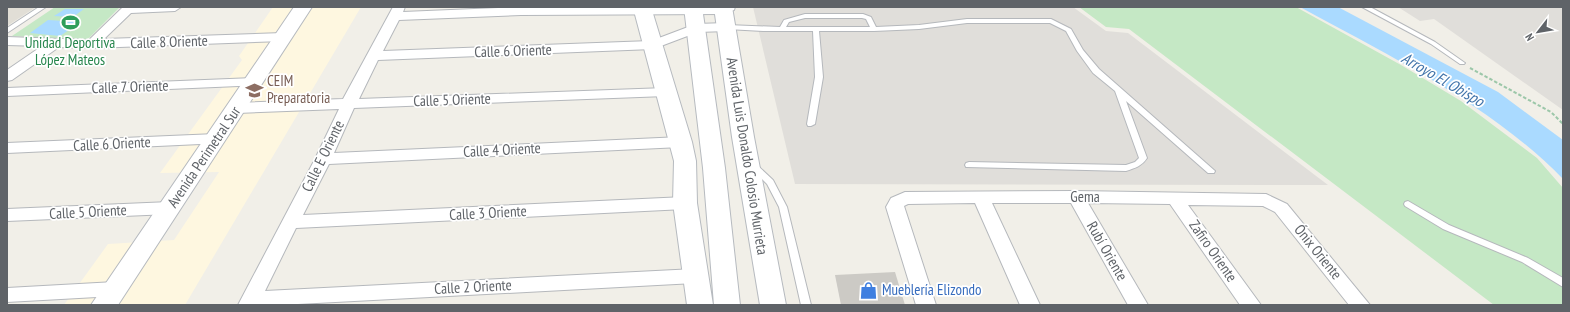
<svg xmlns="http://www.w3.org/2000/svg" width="1570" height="312" viewBox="0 0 1570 312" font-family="'PT Sans Narrow',sans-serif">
<rect width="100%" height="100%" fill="#f1efe8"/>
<!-- commercial -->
<path fill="#fef7e0" d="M273,7h88l-176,298h-121l44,-61 66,-4 45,-68 -59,1 82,-113 -3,-4z"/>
<!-- industrial -->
<path fill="#e0deda" d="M753,7h320l33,24 22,2 200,152 -533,-1z
M1398,7h165v103l-129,-91 -14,2z"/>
<!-- education -->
<path fill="#e1ded6" d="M7,7h29l-29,19z"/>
<!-- green -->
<path fill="#c5e8c5" d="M55,7h65l-33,33 -75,-4z
M1079,7h217l105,58 60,36 76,57 26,30v117h-69l-365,-276 -23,-2z"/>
<!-- water -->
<path fill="#aadaff" d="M1300,7h38l160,85 65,48v39c-72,-74 -173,-123 -263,-172z
M65,9h19l-11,8 -19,-1z
M48,20l33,2 -21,14 -30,-3z"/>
<!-- building -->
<path fill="#cccac5" d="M895,272l10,33h-64l-6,-30z"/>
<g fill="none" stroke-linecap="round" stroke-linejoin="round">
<defs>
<path id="lane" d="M39,7h7l-39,26v-5z
M1362,7h8l65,35 30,21 -1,1h-4l-29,-20z
M805,14h58l8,3 5,10 43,-2 48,-6h84l20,10 12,21 16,19 116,102 -1,2h-6l-82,-72 21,57c-5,8 -12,10 -21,13l-160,-4 -1,-2 1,-2 3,-1 157,3 9,-3 4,-4 -24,-67 -22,-18 -16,-22 -11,-20 -16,-8h-83l-48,6 -45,2h-55l4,46 -8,47 -4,2h-3l-1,-2 8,-47 -2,-46h-50l-36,-2 -3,-2 3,-2 53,2 4,-7zM805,18h57l4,1 4,8h-84l3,-5z
M754,164l3,1 16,15 14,27 24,98h-10l-22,-98 -12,-23 -17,-17z
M1408,201l41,24 79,33 35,20v9l-41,-25 -79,-33 -38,-23 -1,-2 1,-2z"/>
<path id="street" d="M123,7h58l-6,4 -44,2 -27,26 179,-6 5,1 2,3 -2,3 -5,1 -191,7 -33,-1 -47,33 -5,1v-11l35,-24 -35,-1v-8l82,3z
M393,7h12l-2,5 118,-5h214l-1,3 -11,4 -202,1 -122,5 -16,31 268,-10 45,-17 31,-1 5,1 2,3 -2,3 -5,1 -29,1 -45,17 -275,11 -19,39 307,-11 5,1 2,3 -2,3 -5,1 -312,12 -20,45 347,-16 6,1 2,4 -2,4 -6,1 -352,17 -26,51 382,-18 6,2 3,4 -3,4 -6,2 -389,19 -31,63 430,-22 7,2 2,5 -2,5 -7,2 -416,22h-41l77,-146 24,-50 -102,4 -5,-2 -2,-3 2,-3 5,-2 106,-4z
M254,78l5,1 2,3 -2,3 -252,11v-8z
M216,134l6,1 2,4 -2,4 -215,10v-10z
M1076,191l190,3 21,10 83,101h-21l-74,-93 -12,-6 -75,-1 73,100h-21l-70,-101 -82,-1 60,102h-20l-57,-102h-79l48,102h-20l-45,-102 -67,1 -4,2 32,99h-20l-30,-98 5,-9 14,-6z
M170,202l6,2 3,4 -3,4 -6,2 -163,7v-12z
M115,282l7,2 2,5 -2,5 -7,2 -108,6v-14z"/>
<path id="secondary" d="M294,7h18l-194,298h-27z
M633,7h18l41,135 4,19 1,42 16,102h-26l-14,-102 1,-42z
M684,7h18l23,161 15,137h-26l-11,-137z
M714,7h18l22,130 32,168h-26l-28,-168z"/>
</defs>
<!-- lane casing -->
<use href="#lane" stroke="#b5b8bc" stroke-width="2"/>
<!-- street casing -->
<use href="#street" stroke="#b5b8bc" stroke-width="2"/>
<!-- secondary casing -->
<use href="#secondary" stroke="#b6babf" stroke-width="2"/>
<!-- path -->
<path stroke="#9cc7a9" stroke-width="2" stroke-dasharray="3.5 2" stroke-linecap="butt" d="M1470,68l81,44 12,12"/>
<!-- lane -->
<use href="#lane" fill="#fff" fill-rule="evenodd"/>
<!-- street -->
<use href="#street" fill="#fff" fill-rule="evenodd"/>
<!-- secondary -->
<use href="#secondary" fill="#fff" fill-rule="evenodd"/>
</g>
<!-- icons -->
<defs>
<symbol id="stadium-bare" viewBox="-9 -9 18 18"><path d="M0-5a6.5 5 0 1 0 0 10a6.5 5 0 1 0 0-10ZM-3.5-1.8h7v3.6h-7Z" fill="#2e9e5b" stroke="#fff" stroke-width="2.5" paint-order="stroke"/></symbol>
<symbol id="university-bare" viewBox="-9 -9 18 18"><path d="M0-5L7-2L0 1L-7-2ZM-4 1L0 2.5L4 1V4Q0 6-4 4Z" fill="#8d6e63" stroke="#fff" stroke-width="2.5" paint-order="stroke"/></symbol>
<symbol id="shop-bare" viewBox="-9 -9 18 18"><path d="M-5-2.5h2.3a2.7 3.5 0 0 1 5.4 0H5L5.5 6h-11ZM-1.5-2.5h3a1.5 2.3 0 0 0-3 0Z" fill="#3f7fe0" stroke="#fff" stroke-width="2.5" paint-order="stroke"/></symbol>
</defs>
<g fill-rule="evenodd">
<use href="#stadium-bare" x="58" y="10" width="25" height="25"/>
<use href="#university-bare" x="242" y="78" width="25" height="25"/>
<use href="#shop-bare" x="856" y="278" width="25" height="25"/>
</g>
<g text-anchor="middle" stroke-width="3.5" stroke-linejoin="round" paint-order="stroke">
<!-- street labels -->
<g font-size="15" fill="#5f6368" stroke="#fff">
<text transform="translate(169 42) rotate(-2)" y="5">Calle 8 Oriente</text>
<text transform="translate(513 51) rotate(-2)" y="5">Calle 6 Oriente</text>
<text transform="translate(130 87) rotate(-2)" y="5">Calle 7 Oriente</text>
<text transform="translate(452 100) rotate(-2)" y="5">Calle 5 Oriente</text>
<text transform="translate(112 144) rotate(-3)" y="5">Calle 6 Oriente</text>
<text transform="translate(502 150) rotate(-3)" y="5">Calle 4 Oriente</text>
<text transform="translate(323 156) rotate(-64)" y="5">Calle E Oriente</text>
<text transform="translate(747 156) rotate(81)" y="5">Avenida Luis Donaldo Colosio Murrieta</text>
<text transform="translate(204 157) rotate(-56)" y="5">Avenida Perimetral Sur</text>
<text x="1085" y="202">Gema</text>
<text transform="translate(88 212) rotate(-3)" y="5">Calle 5 Oriente</text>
<text transform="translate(488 213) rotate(-3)" y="5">Calle 3 Oriente</text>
<text transform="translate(1107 251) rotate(60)" y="5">Rubí Oriente</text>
<text transform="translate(1213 251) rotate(55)" y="5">Zafiro Oriente</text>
<text transform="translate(1318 252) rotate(51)" y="5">Ónix Oriente</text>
<text transform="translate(473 287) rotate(-3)" y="5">Calle 2 Oriente</text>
</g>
<!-- leisure labels -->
<g font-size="15" fill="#27864d" stroke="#fff">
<text x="70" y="48">Unidad Deportiva<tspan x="70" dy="17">López Mateos</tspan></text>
</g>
<!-- education labels -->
<g font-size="15" fill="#785e54" stroke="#fff" text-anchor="start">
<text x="267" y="86">CEIM<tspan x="267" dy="17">Preparatoria</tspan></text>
</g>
<!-- shop labels -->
<g font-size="15" fill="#366cbe" stroke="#fff" text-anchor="start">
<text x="882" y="295">Mueblería Elizondo</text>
</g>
<!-- water labels -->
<g font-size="16" font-style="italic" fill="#4174aa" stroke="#fff">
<text transform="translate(1443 79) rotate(30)" y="6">Arroyo El Obispo</text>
</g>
</g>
<!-- border -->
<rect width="1570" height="312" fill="none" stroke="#5f6368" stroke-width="16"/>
<!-- north arrow -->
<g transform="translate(1538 32) rotate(239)" stroke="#ffffff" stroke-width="3" paint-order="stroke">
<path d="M0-3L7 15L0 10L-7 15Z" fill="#5f6368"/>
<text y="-6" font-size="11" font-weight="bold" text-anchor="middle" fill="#5f6368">N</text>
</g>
</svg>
